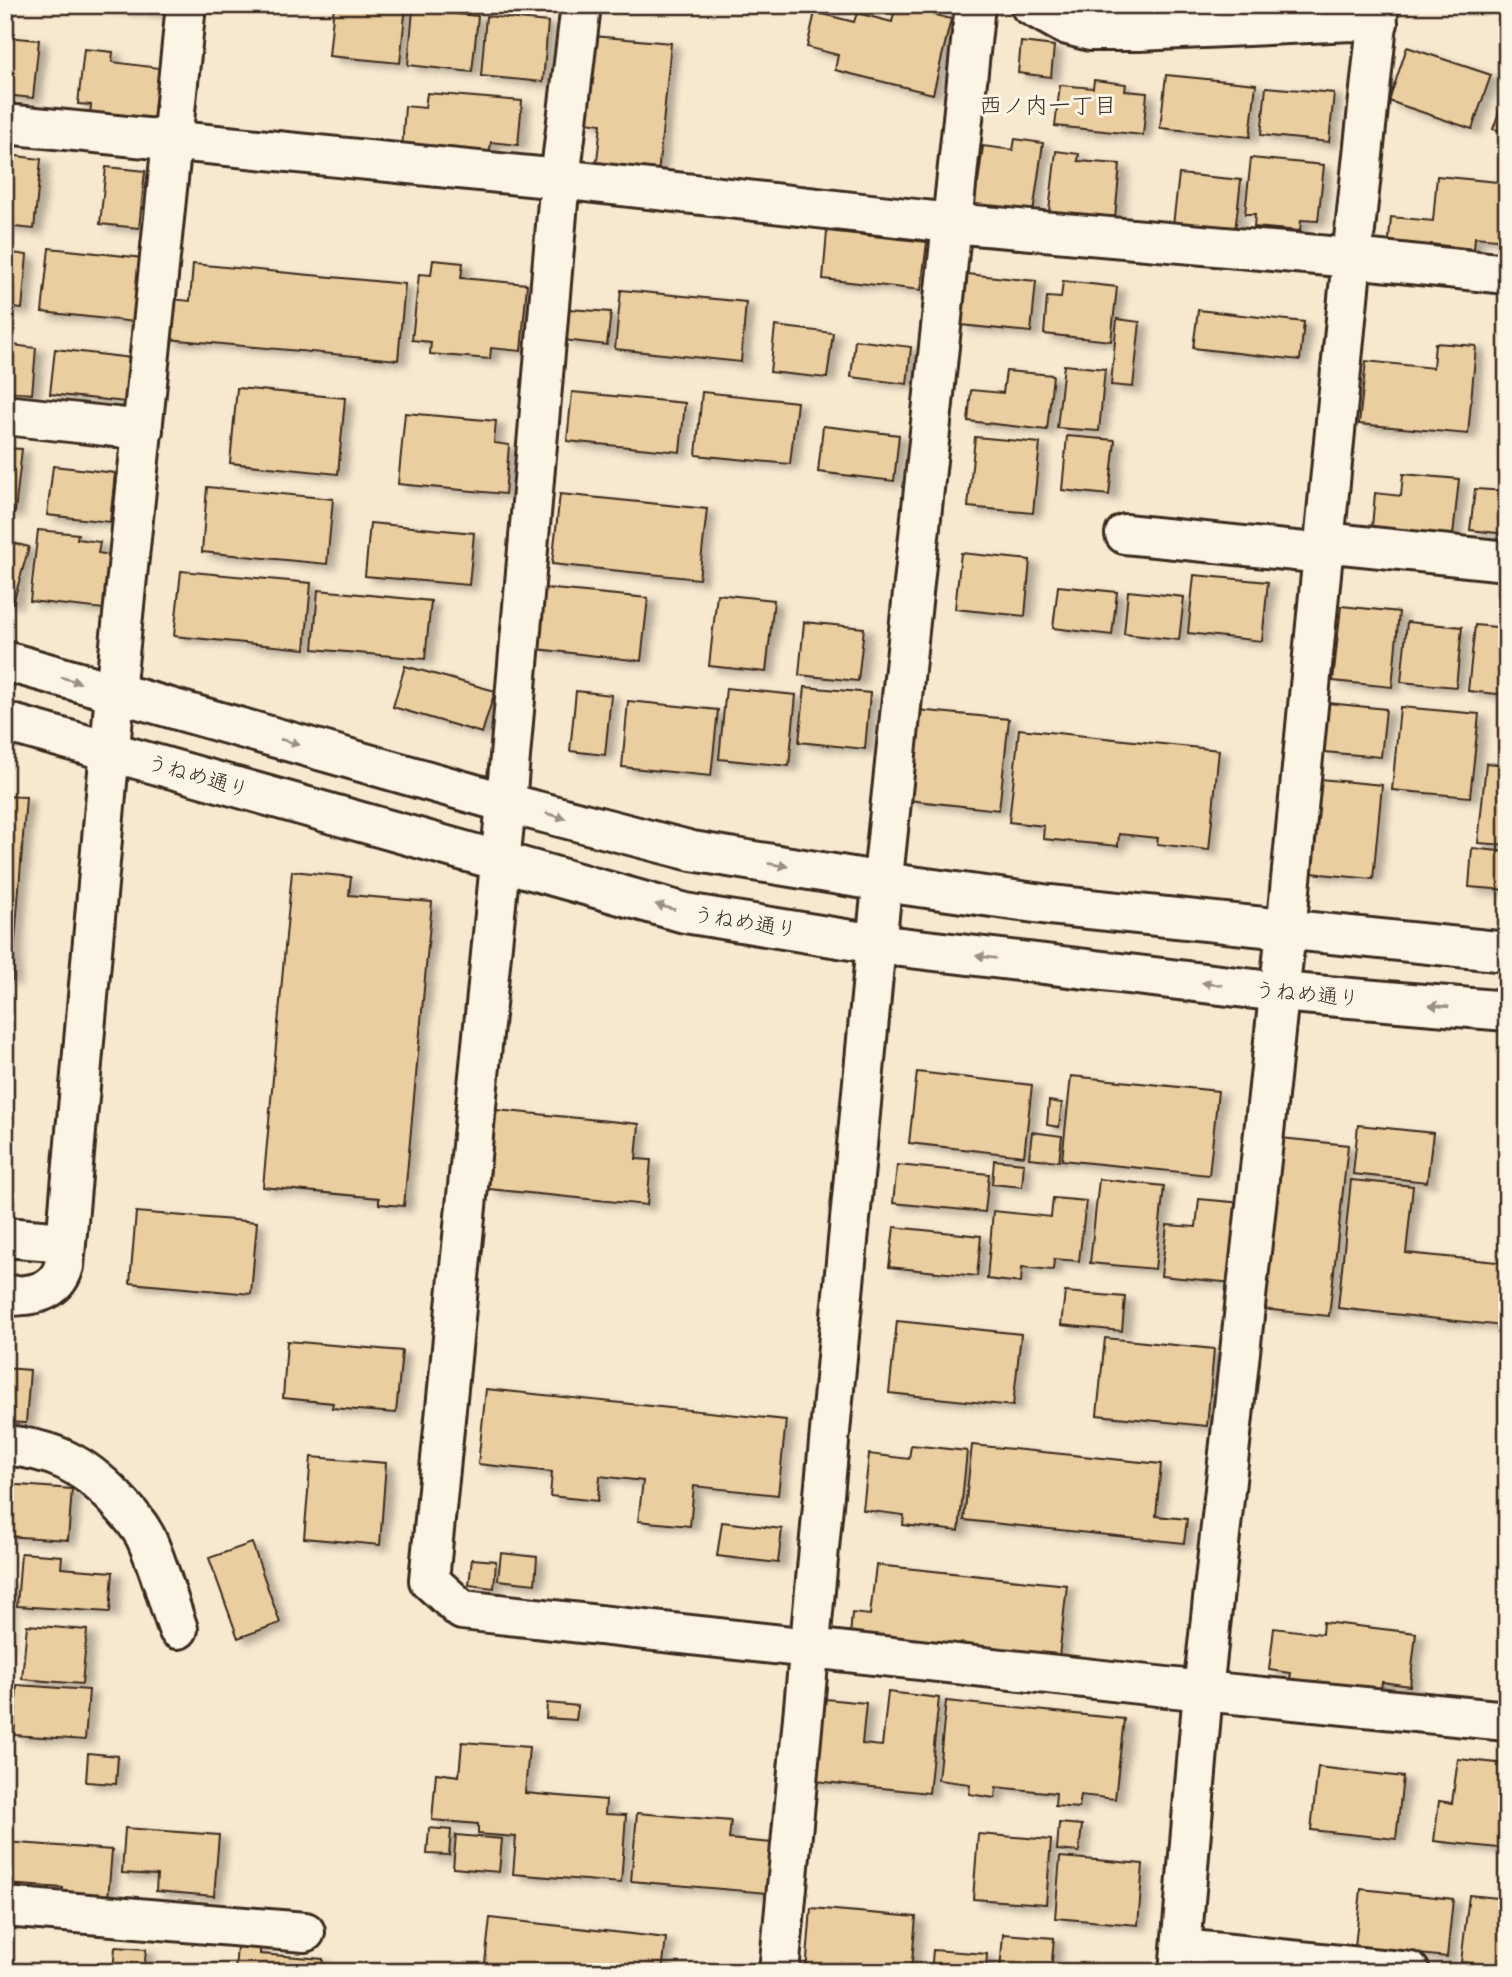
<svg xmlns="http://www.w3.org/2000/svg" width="1512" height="1977" viewBox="0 0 1512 1977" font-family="Dekko,'Klee One',sans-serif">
<defs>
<filter id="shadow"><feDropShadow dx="8" dy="4.5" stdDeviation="3.5" flood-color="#0004"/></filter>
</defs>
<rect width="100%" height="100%" fill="#f7e9d0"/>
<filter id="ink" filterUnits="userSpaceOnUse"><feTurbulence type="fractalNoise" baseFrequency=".0143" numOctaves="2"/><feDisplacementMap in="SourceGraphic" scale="14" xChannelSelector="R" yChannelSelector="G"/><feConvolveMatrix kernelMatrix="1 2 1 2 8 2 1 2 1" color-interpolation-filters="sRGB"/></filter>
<g filter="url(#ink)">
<!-- building -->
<path fill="#ebce9f" stroke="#3b2a1e" stroke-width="2" filter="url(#shadow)" d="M87,5h77l-1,8z
M334,5h72l-6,58 -71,-7z
M896,5l55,14 -18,75 -98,-24 3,-15 -31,-8 8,-35 39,10 3,-9 35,9z
M1135,5h133v1l-133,4z
M413,10l65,6 -6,56 -64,-7z
M486,16l62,6 -5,60 -62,-6z
M593,36l78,7 -13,132 -62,-5 5,-46 -15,-2z
M5,37l34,3 -6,58 -28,-3z
M1021,42l33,4 -3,31 -33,-4z
M1407,47l84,28 -19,54 -83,-28z
M84,49l29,3 -1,10 47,6 -6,54 -63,-6 1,-11 -13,-1z
M1166,75l90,9 -6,53 -90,-9z
M1094,80l32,4 -1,7 22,2 -4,42 -88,-9 5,-41 33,3z
M1266,87l68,6 -5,49 -68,-7z
M1507,90v43l-14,-4z
M427,93l95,8 -4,44 -27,-3 -2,15 -87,-8 3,-43 20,2z
M1015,139l28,4 -11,77 -70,-11 5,-27 11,1 5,-37 30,4z
M1056,151l23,3 -1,7 42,3 -5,54 -66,-7z
M8,155l33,4 -7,70 -29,-3v-42z
M1251,158l73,7 -6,56 -17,-1 -1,11 -46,-4 1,-13h-10z
M106,167l39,4 -6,57 -39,-4z
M1179,174l62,6 -6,51 -62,-6z
M1437,176l70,7v57l-32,-3 -1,12 -43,-5 -1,10 -42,-4 3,-33 42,4z
M827,231l100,11 -6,48 -98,-11z
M49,248l94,10 -7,64 -94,-10z
M5,252l22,3 -5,54 -17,-2z
M433,260l30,3 -2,15 66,6 -6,67 -30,-3 -1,11 -60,-5 1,-12 -19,-2 7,-66 12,1z
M193,264l212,20 -7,76 -230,-21 4,-40 18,2z
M967,274l69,7 -5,51 -70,-7z
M1063,281l54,6 -6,54 -67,-7 3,-37 14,1z
M621,290l125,12 -5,60 -126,-13z
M568,309l43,3 -4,33 -43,-5z
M1198,310l106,12 -4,38 -107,-12z
M1117,319l23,3 -7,65 -22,-2z
M775,326l58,7 -6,45 -57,-6z
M855,340l56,7 -4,37 -56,-7z
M1435,343l41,3 -8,88 -109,-10 7,-63 67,7z
M5,344l31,4 -4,46 -27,-3z
M55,349l76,9 -5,44 -76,-8z
M1064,365l41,4 -6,62 -42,-3z
M1006,371l47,4 -6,55 -79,-9 3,-31 32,3z
M237,388l108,10 -7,76 -108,-11z
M572,392l113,11 -5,49 -113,-11z
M702,392l95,10 -7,62 -94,-9z
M405,413l91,8 -2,22 15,2 -4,49 -107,-10z
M823,426l76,9 -5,46 -76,-9z
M1067,436l48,4 -6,55 -47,-5z
M975,437l65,6 -7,70 -65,-6z
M5,448l17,1 -7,63 -10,-1z
M53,466l62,7 -5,49 -63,-7z
M1403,474l56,5 -6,56 -81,-8 3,-34 26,3z
M207,487l126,12 -6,65 -125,-12z
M1475,489l32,2v43l-37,-4z
M560,494l147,15 -8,70 -147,-15z
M370,523l104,10 -5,52 -104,-9z
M38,530l40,4 -1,5 23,3 -2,11 12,2 -6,54 -74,-8z
M5,541l24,6 -16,56 -8,-2z
M961,553l69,7 -5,56 -70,-7z
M181,571l130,12 -6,66 -131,-13z
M1194,575l74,7 -6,59 -74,-8z
M1058,586l59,6 -5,43 -59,-7z
M543,588l105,10 -7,63 -104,-12z
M318,590l113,11 -6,58 -112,-10z
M1128,591l56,6 -5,43 -55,-6z
M717,594l57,6 -8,72 -57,-6z
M1341,606l58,6 -7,75 -59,-6z
M804,622l60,6 -6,53 -59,-6z
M1407,622l55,5 -6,60 -55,-5z
M1475,625l32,3v67l-39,-4z
M405,666l90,25 -13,42 -89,-26z
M805,687l65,6 -5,56 -66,-7z
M726,688l70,7 -7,71 -70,-7z
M576,691l35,4 -6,60 -35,-4z
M628,701l90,9 -7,66 -89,-9z
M1328,703l58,6 -5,48 -57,-5z
M1400,707l79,7 -9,83 -78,-7z
M917,710l92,9 -10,91 -91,-10z
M1019,729l200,21 -10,100 -52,-6 1,-6 -39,-4 -1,12 -75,-7 1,-13 -35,-4z
M1486,763l21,2v80l-29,-2z
M1320,779l62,6 -9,94 -62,-6z
M5,796l21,1 -14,183 -7,-1z
M1472,848l35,4v38l-38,-3z
M292,871l59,6 -2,18 83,7 -28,304 -25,-2v-6l-116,-11z
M917,1072l115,13 -8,71 -115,-13z
M1071,1076l147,15 -9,84 -147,-15z
M1049,1101l13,2 -3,24 -12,-2z
M496,1110l143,14 -3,35 15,1 -4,45 -158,-16z
M1358,1125l75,8 -6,49 -74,-8z
M1032,1132l30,4 -3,25 -30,-3z
M1281,1138l67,7 -19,171 -66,-7z
M994,1160l30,3 -2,24 -30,-3z
M897,1165l92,9 -4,38 -92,-9z
M1099,1179l65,7 -9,83 -65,-6z
M1351,1180l62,6 -7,67 101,10 -4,63 -165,-18z
M1053,1198l33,3 -7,60 -25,-2 -1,11 -31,-3 -1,16 -34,-4 6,-68 58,6z
M1199,1199l44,4 -9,80 -73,-7 6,-51 29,2z
M136,1212l121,10 -6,72 -121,-11z
M894,1227l87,9 -4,40 -88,-9z
M1065,1292l60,5 -3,34 -61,-6z
M897,1321l124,13 -8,72 -124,-13z
M1105,1338l109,11 -7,77 -110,-11z
M287,1341l115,10 -6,62 -64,-5 1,-5 -50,-5z
M5,1368l25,2 -4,53 -21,-1z
M486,1389l300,31 -8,75 -84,-9 -4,40 -52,-5 5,-40 -43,-5 -2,25 -48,-5 2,-24 -74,-8z
M911,1445l56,6 -8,80 -56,-6 1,-10 -41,-5 6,-56 40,5z
M972,1445l189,19 -5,52 31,3 -3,24 -220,-23z
M311,1457l75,6 -6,82 -76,-7z
M5,1484l67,5 -4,51 -63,-4z
M722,1522l60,7 -4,34 -61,-7z
M252,1543l28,80 -42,15 -29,-80z
M21,1553l41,3 -1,12 52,4 -3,40 -93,-6z
M501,1553l36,4 -2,27 -37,-4z
M472,1559l24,2 -2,27 -25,-3z
M876,1565l191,20 -8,72 -209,-21 2,-23 18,2z
M5,1582h5l-5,67z
M1323,1622l93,11 -6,53 -28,-4 -2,12 -91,-10 2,-11 -22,-3 5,-42 48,6z
M27,1625l60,5 -5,54 -60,-5z
M17,1685l72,5 -4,50 -71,-5z
M888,1692l51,6 -10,95 -123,-13 9,-82 51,5 -4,41 20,2z
M946,1701l178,18 -9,80 -34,-4 -2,13 -24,-2 1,-13 -60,-6 -1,11 -26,-4 1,-10 -32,-4z
M547,1703l31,3 -2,14 -30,-2z
M462,1742l67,5 -4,46 81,7 -1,14 21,1 -5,68 -108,-9 3,-37 -38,-3v-10l-46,-4 4,-47 23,3z
M88,1753l30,3 -2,28 -30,-2z
M1458,1759l49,5v85l-73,-8 5,-40 13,2z
M1318,1767l85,10 -7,62 -85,-9z
M637,1813l94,8 -2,18 43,4 -5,50 -136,-12z
M1059,1823l23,2 -3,27 -22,-2z
M125,1828l94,7 -5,61 -58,-5 1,-16 -35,-2z
M429,1828l22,2 -2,25 -22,-1z
M978,1834l73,6 -5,64 -73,-5z
M456,1835l46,4 -3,33 -46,-4z
M5,1842l107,8 -4,49 -46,-3 1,-8 -58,-4z
M1060,1857l83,7 -5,61 -83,-7z
M1361,1889l92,10 -6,58 -92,-10z
M1469,1895l38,4v68l-46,-5z
M811,1908l105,9 -5,55h-105z
M490,1918l176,20 -4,34h-178z
M1003,1934l51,4 -3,34h-120l2,-22 54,4 -1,16 14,1z
M237,1945l23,2v7l63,5 -1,13h-87z
M115,1947l31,2 -2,23h-31z"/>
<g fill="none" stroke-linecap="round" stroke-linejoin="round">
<defs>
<path id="minor" d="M581,5l-21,174 -54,624 -77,777 33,30 741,81 304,30
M1030,5l34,19 26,7h49l213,-10 26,2
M5,124l555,55 391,44 401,35 155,16
M5,415l138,15
M1125,534l180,18 38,-8 164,17
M5,1237l60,5
M5,1296c26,0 51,-2 59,-30l51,-573 71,-688
M5,1445c48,5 77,18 110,53 11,12 22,23 30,38 14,29 22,63 33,93
M5,1907l300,25
M1181,1949l229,23
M779,1972l97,-1028 99,-939
M1179,1972l24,-281 83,-760 66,-673 27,-253"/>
<path id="tertiary" d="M5,661l501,142 186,48 191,31 167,23 457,47
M5,722l680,191 191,31 403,48 228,19"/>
</defs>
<!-- minor casing -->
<use href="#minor" stroke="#3b2a1e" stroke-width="44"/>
<!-- tertiary casing -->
<use href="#tertiary" stroke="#3b2a1e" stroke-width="44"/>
<!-- minor -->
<use href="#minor" stroke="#fcf5e5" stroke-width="38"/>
<!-- tertiary -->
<use href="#tertiary" stroke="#fcf5e5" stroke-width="38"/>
</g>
<!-- one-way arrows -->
<defs><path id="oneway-solid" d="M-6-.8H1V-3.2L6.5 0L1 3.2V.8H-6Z" transform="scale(1.75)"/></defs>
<g fill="#9c9082">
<use href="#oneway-solid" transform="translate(71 680) rotate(16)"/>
<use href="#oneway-solid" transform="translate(290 742) rotate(16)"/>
<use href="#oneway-solid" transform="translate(556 816) rotate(15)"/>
<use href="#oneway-solid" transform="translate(778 865) rotate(9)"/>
<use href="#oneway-solid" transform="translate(665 907) rotate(-165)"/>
<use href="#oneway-solid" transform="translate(986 957) rotate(-173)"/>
<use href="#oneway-solid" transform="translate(1212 984) rotate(-173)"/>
<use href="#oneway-solid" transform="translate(1439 1006) rotate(-175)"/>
</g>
</g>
<g text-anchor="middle" stroke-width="6" stroke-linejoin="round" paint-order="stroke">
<!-- street labels -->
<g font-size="21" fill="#3b2a1e" stroke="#fcf5e5">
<text transform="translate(198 776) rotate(16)" y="7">うねめ通り</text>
<text transform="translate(745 922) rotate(9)" y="7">うねめ通り</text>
<text transform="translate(1307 994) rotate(5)" y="7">うねめ通り</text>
</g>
<!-- neighbourhood labels -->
<g font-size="23" fill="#3b2a1e" stroke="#fcf5e5">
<text x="1048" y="113">西ノ内一丁目</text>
</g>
</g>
<!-- margin -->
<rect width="1512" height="1977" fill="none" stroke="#fcf5e5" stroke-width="28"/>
<rect x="14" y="14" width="1484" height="1949" fill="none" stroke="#3b2a1e" stroke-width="2.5" filter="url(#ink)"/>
</svg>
